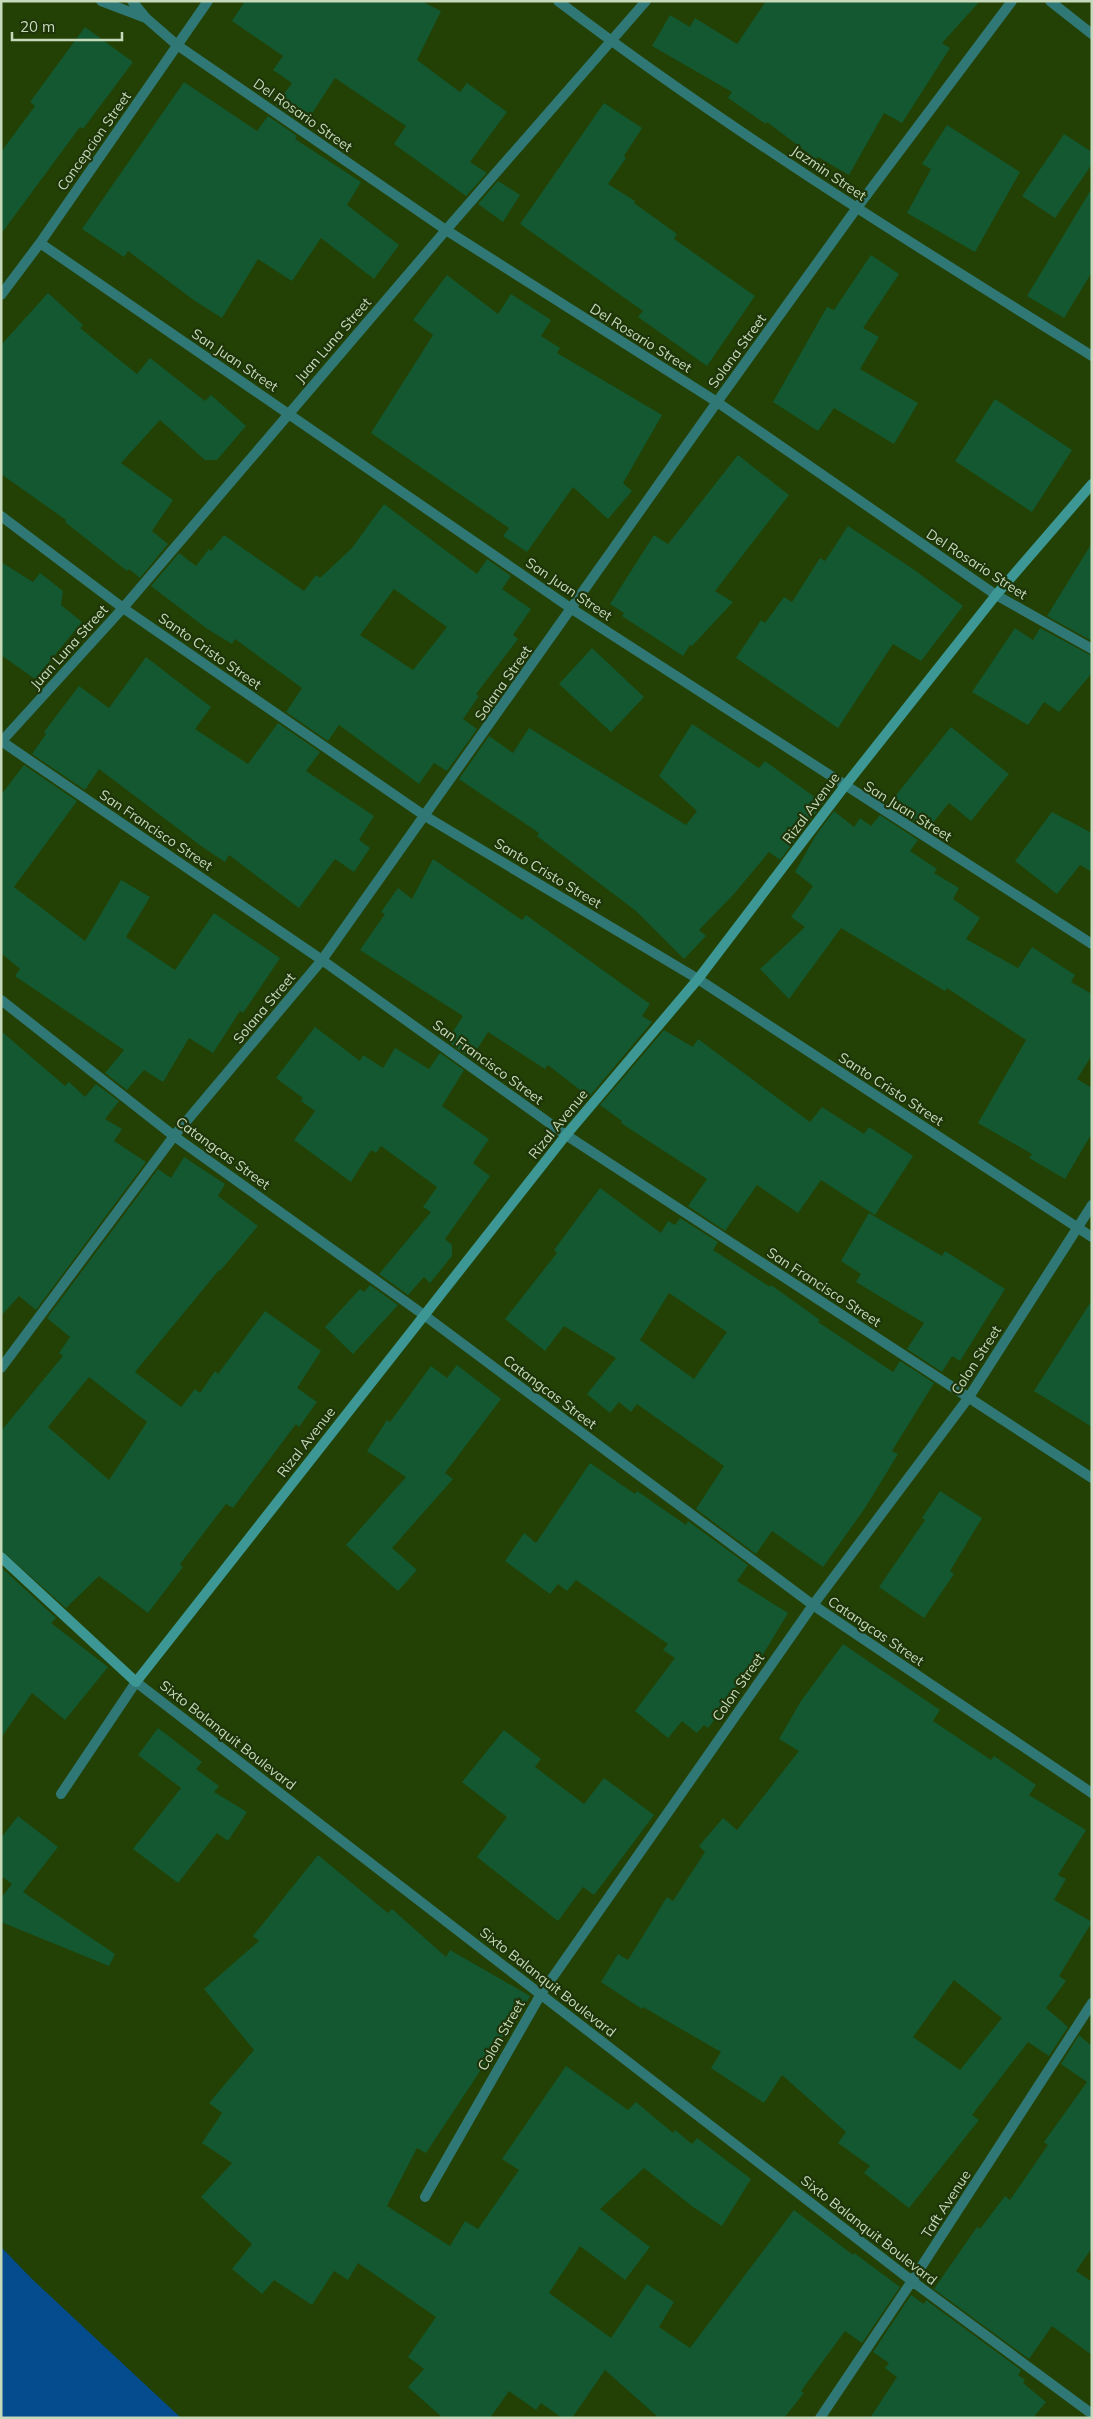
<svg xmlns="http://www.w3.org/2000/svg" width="1093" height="2419" viewBox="0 0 1093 2419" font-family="Mulish,sans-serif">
<rect width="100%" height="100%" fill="#234104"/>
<!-- water -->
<path fill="#044c8e" d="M1,2247l31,32 149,139h-180z"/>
<!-- building -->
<path fill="#135830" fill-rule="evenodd" d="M245,1h176l20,10 -24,49 43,32 7,-9 40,29 -37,50 17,11 -21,23 -72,-52 12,-18 -71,-48 -30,46 -29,-19 16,-22 -19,-13 10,-14 -51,-35z
M766,1h214l-38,42 8,5 -48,75 -18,-10 -35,62 -31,-18 -2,2 -49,-37 -1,2 -38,-26 4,-6 -80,-46 18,-31 20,12 5,-9 42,26z
M85,27l48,35 -50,67 -3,-2 -79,107v-82l34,-46 -5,-4z
M184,82l73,49 11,-15 29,20 -2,3 66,43 -14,23 52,40 -25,34 -53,-41 -29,43 -34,-22 -36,59 -27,-17 -67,-50 -4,6 -42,-28z
M604,103l38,25 -18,28 2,2 -18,26 27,17 -1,2 43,31 -3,5 81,57 -48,70 -69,-49 5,-6 -123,-87z
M947,125l73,47 -45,80 -68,-39 24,-44 -9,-5z
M1064,134l28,18v12l-37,54 -33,-22z
M498,181l22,14 -17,27 -25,-18z
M1092,188v84l-28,46 -37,-22z
M871,255l28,19 -36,54 16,9 -19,32 58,34 -24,41 -60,-36 -16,23 -45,-29 54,-95 7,3z
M447,275l51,39 13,-20 40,26 -10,16 19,12 -3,5 105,62 -39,68 9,8 -24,28 -35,-32 -46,65 -24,-16 6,-8 -138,-95 62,-98 -20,-15z
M48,293l35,32 -3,3 57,46 13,-16 55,43 6,-6 35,31 -29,34h-12l-45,-40 -39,43 52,37 -21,31 16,13 -28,34 -11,-9 -2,2 -62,-49 1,-2 -65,-46v-129z
M995,399l77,51 -40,62 -77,-51z
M738,455l51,40 -74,96 18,11 -41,44 -2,-1 -7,11 -61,-40 2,-3 -14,-9 44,-69 14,9z
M384,504l93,70 10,-15 24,17 -9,13 29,20 -18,26 5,4 -42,55 3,2 -16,23 14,10 -30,42 -13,-8 -15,21 -80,-59 -11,16 -42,-29 16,-24 -67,-49 -3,5 -26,-16 -55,-42 28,-33 17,13 13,-17 2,2 13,-16 80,56 12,-16 4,3 32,-30zM394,589l53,38 -34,43 -53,-35z
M848,526l65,43 50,37 -42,55 -28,-17 -55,84 -102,-70 25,-38 4,3 19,-26 8,5 28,-44 5,3z
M1092,543v98l-45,-25z
M1,562l32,20 7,-9 23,18 -2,14 21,17 -47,57 -34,-24z
M1015,628l18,12 7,-12 52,28v17l-33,39 -15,-10 -16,23 -56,-33z
M592,648l52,49 -33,35 -52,-48z
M146,657l65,50 -16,22 53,35 30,-41 42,29 -14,19 68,45 -15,24 11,8 -16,24 -19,-13 -36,49 -70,-53 -4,7 -24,-16 -102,-77 -14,21 -53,-36 14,-20 -2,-2 35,-46 30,22z
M692,724l67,44 6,-7 58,42 -43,57 -11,-8 -36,43 -34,35 7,6 -22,23 -48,-48 -99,-75 2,-3 -80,-54 30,-43 24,17 16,-25 157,97 11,-14 -38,-35z
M951,727l58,47 -38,47 -22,-18 -22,27 -39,-25z
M24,765l53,36 -63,86 71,54 36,-61 29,17 -24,40 49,33 39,-57 66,45 -37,55 -3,-2 -27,42 -24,-15 -26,44 -19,-12 -17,20 -22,-17 19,-23 -109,-74 5,-7 -19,-16v-158z
M834,811l20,16 6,-9 11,8 9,-11 38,25 -8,11 27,18 -3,4 25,15 -6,11 27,19 -14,21 52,29 14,-21 43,28 -4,7 21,12v61l-15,24 15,9v45l-27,46 -36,-21 3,-4 -54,-31 48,-83 -79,-52 -2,3 -104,-63 -52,71 -29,-30 45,-42 -14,-10 22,-31 -18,-14 21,-37z
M1052,812l40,21v39l-12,-7 -23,29 -42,-33z
M433,859l89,61 4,-5 124,89 -8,12 10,6 -63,75 -41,-32 -3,4 -57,-37 -17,27 -24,-18 16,-25 -103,-66 25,-36 -4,-2 17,-24 14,11z
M315,1027l45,34 3,-6 20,13 12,-20 34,21 11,-16 24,17 -22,36 47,33 -16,24 17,13 -45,63 7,6v11l-22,27 -6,-6 -16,18 -29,-21 52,-62 -8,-5 14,-20 -56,-41 -5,7 -5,-3 -20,32 -57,-42 21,-29 -14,-10 2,-3 -27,-20z
M664,1030l29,17 5,-8 112,83 12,-15 42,27 5,-7 44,29 -38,59 -54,-35 -23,33 -41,-28 -32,46 -37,-25 19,-27 -86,-56 1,-2 -22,-16z
M1,1031l64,55 4,-4 16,15 11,-13 23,17 -14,18 17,10 -8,12 32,21 -110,148 -17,-14 -18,20z
M184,1157l41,27 -7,12 40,30 -38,45 -1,-1 -84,102 46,35 14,-18 5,4 15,-22 3,3 47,-63 56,40 -24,37 20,14 -18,25 -3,-3 -63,84 -7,-4 -46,60 3,3 -35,46 -49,-37 -33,32 -65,-58v-119l62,-75 -4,-3 11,-16 -23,-19 111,-149 13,9zM89,1377l58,45 -38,58 -61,-53z
M600,1188l61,45 7,-12 7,4 5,-7 38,24 -5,8 57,37 1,-2 49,35 -2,2 75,50 7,-11 34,22 -42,68 6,3 -33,54 -42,59 -51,-36 -16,23 -60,-45 28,-43 -87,-62 -6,8 -12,-10 -9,11 -23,-19 29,-36 -52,-32 -19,25 -40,-32 52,-66 -3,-3zM669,1293l58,39 -33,47 -54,-39z
M869,1213l73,43 3,-5 60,38 -45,72 -8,-5 -10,16 -35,-23 17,-26 -68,-41 5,-8 -20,-13z
M370,1285l28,20 -45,49 -28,-27 35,-38 4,3z
M1092,1300v127l-58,-36z
M457,1365l44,34 -56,74 8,6 -61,69 25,22 -19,21 -52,-46 60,-68 -39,-26 20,-31 3,2 41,-56 16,12z
M590,1463l45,31 2,-3 49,34 2,-4 60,44 -11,16 51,32 -26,43 -5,-3 -30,48 1,1 -20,26 -4,-3 -7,8 -15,-12 -14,17 -33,-27 40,-53 -12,-8 5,-6 -92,-64 -9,11 -9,-7 -8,10 -45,-33 19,-28 12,10z
M940,1491l42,27 -32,53 4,3 -30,44 -45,-31 46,-67 -3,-2z
M1,1567l55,51 -5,5 57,44 -43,53 -33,-27 -31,45z
M843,1644l97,66 -7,11 58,39 3,-4 42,29 -7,10 57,35 -28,45 8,4 -12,21 38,22 -33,54 7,5 -20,27 22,19 -19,29 -21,-14 -56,73 7,5 -70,88 -45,-35 6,-7 -32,-23 8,-11 -64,-57 -18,28 -53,-35 10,-16 -78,-45 -1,2 -41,-27 17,-28 10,6 39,-63 6,4 32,-49 -6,-6 24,-28 14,12 62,-79 -20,-12 22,-38zM954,1980l48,38 -42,52 -47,-33z
M158,1728l44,34 -6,7 23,17 -5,6 33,20 -19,29 -11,-8 -39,50 -45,-34 48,-61 -43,-33z
M504,1730l37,29 -6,8 49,37 20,-26 50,37 -60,80 -11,-8 -25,34 -81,-64 30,-40 -45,-35z
M18,1816l40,31 -35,45 92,62 -6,12 -108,-44v-24l11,-14 -11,-8v-38z
M318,1855l70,58 4,-4 54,48 4,-7 80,46 -15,26 -2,-1 -87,132 -9,-5 -30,58 63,40 15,-25 13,8 41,-59 -17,-11 64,-93 62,44 8,-8 37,31 2,-3 17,14 5,-6 54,41 -29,47 -29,-19 -49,-39 -44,41 50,38 -25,33 -45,-34 -31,47 62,45 36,-54 27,18 -15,25 31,21 104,-138 59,45 1,-2 46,34 -38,56 -17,-12 -44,60 3,2 -20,25h-125l-54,-48 -33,48h-10l-21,-15 -5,7 -27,-19 -19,27h-47l-35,-31 16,-18 -16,-12 28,-40 -78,-54 -10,17 -14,-9 -22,34 -38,-25 -12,14 -30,-25 20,-25 -51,-47 31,-34 -30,-20 20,-30 -13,-10 45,-53 -50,-61 55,-48 -6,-5z
M1079,2035l13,11v202l-16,23 16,11v73l-40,-29 -23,33 -95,-70 43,-62 3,2 25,-33 5,4 38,-55 -4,-3 43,-60 -26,-18z
M911,2295l13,9 2,-4 95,70 -3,5 7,5 -2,3 23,19 -13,16h-163l27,-41 -12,-9 4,-5 -16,-11z"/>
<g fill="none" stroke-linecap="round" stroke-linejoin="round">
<!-- lane -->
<path stroke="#307876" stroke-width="10" d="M101,1l45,17
M132,1l14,17 31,27"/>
<!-- street -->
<path stroke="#307876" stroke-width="10" d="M558,1c170,129 353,242 534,355
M1050,1l42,33
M177,45l269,185 271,172 279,193 96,54
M40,243l532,366 520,335
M1,295l39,-52 168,-242
M1,516l122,92 302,208 273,163 394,258
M1,741l321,219 244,175 526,343
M1,742l122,-134 323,-378 200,-229
M1,1000l173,136 250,179 389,290 279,188
M1,1368l173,-232 148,-176 395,-558 139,-193 156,-208
M61,1794l75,-112 776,599 180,133
M425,2197l116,-203 272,-389 156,-208 123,-192
M820,2418l92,-137 180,-278"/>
<!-- secondary -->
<path stroke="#3c9795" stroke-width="10" d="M1,1557l135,125 430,-547 132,-156 146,-192 152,-192 96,-111"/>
</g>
<g text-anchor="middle" stroke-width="4.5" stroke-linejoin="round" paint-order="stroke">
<!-- street labels -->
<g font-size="14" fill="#c7d9bb" stroke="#1e3509">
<text transform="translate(303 115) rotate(35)" y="5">Del Rosario Street</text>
<text transform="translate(94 141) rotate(-55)" y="5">Concepcion Street</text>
<text transform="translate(829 173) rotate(34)" y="5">Jazmin Street</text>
<text transform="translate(641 338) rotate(32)" y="5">Del Rosario Street</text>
<text transform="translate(333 340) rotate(-49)" y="5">Juan Luna Street</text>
<text transform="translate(737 351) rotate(-54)" y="5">Solana Street</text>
<text transform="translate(235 360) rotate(34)" y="5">San Juan Street</text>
<text transform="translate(977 564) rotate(33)" y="5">Del Rosario Street</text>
<text transform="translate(569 589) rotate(34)" y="5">San Juan Street</text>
<text transform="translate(69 647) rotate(-48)" y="5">Juan Luna Street</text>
<text transform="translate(210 651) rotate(35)" y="5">Santo Cristo Street</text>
<text transform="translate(503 683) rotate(-55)" y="5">Solana Street</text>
<text transform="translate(811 808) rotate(-53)" y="5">Rizal Avenue</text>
<text transform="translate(908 811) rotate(32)" y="5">San Juan Street</text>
<text transform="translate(156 830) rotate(34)" y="5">San Francisco Street</text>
<text transform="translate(548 873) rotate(31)" y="5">Santo Cristo Street</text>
<text transform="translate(264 1008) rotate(-50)" y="5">Solana Street</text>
<text transform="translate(488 1062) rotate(36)" y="5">San Francisco Street</text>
<text transform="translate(891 1089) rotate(33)" y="5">Santo Cristo Street</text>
<text transform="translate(558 1124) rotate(-51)" y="5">Rizal Avenue</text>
<text transform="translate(223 1153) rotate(36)" y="5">Catangcas Street</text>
<text transform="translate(824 1287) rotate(33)" y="5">San Francisco Street</text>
<text transform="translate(976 1360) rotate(-57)" y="5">Colon Street</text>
<text transform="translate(550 1392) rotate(37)" y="5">Catangcas Street</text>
<text transform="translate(306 1442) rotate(-52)" y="5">Rizal Avenue</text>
<text transform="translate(876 1631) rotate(34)" y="5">Catangcas Street</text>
<text transform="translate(738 1687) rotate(-55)" y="5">Colon Street</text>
<text transform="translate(228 1735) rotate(38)" y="5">Sixto Balanquit Boulevard</text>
<text transform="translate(548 1982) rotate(38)" y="5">Sixto Balanquit Boulevard</text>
<text transform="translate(501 2035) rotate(-60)" y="5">Colon Street</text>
<text transform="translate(946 2204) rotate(-57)" y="5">Taft Avenue</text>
<text transform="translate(869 2230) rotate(38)" y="5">Sixto Balanquit Boulevard</text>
</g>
</g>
<!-- border -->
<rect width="1093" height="2419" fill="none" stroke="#c7d9bb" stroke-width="5"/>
<!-- scale -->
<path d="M12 32v8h110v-8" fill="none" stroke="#c7d9bb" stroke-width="2.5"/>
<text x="20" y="32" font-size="15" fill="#c7d9bb" stroke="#1e3509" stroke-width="4" paint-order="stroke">20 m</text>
</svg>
